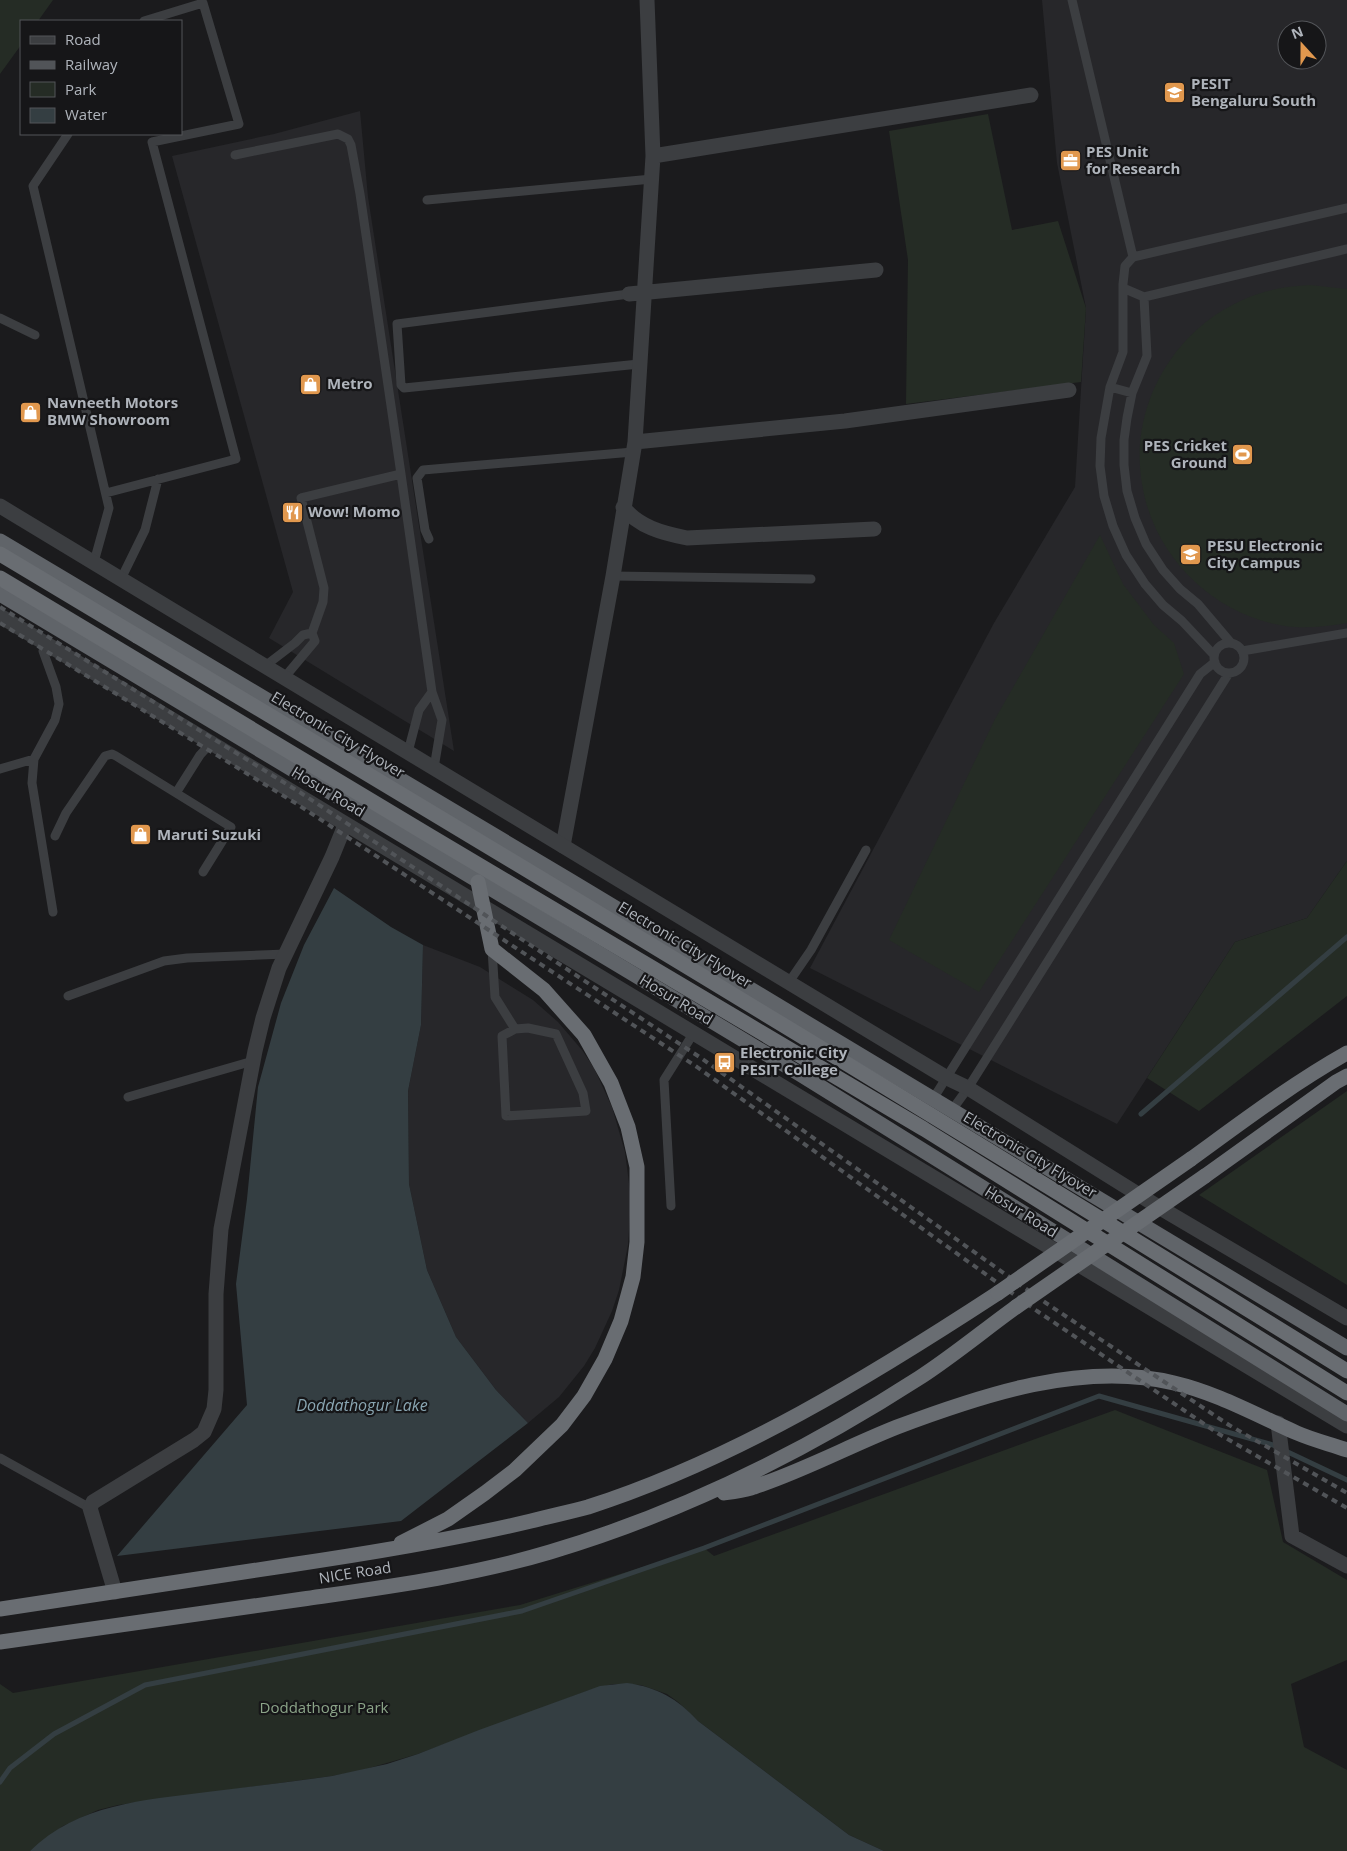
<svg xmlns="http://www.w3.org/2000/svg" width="1347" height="1851" viewBox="0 0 1347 1851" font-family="'Open Sans',sans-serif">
<rect width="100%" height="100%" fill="#1b1b1d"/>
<!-- built -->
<path fill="#27272a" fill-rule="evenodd" d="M1042,0h305v861l-40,57 -72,24 -118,182 -307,-156 184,-345 81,-136 11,-179 -29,-145zM1287,30h30v30h-30z
M360,111l8,86 86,554 -185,-113 24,-46 -121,-436 102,-22z
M423,945l57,22 53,33 25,22 24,28 12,18 18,39 13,45 6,47 -3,46 -9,45 -7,21 -17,37 -11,18 -25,31 -31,26 -32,-33 -40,-53 -29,-67 -18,-86 -1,-93 13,-66z"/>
<!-- green -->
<path fill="#252c25" d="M0,0h53l-15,21h-17v24l-21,29z
M988,114l24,116 46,-9 28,87 -5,74 -175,22 2,-144 -19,-129z
M1310,285l37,4v334c-17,3 -35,5 -53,4 -76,-7 -140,-68 -152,-143 -14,-82 37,-164 116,-190 17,-6 34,-8 52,-9z
M1100,535l23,49 31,41 20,18 10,31 -205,318 -90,-52 106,-221z
M1347,861v135l-148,115 -52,-33 88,-136 72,-24z
M1347,1091v194l-148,-90z
M1115,1410l152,60 16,72 64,38v80l-56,24 13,63 43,23v81h-463l-35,-16 -151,-114 -20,-19 -11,-8 -26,-9 -28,-1 -26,7 -169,63 -59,17 -27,5 -214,29 -20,5 -35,16 -33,25h-30v-167l13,9 507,-88 184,-57 10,8z"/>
<!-- water -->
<path fill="#343e42" d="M334,888l57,39 32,18 -2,80 -13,66 1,93 18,86 29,67 40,53 32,33 -127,98 -284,35 130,-151 -11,-121 11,-85 11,-112 23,-84 23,-58z
M627,1683c30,4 51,16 71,38l151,114 35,16h-854c48,-47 114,-51 177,-59 42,-5 83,-10 125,-16l55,-12 31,-10 61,-24 121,-44z"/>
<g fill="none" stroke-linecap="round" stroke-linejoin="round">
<!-- stream -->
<path stroke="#343e42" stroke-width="5" d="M1141,1114l206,-177
M0,1782l10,-14 44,-34 91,-49 377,-74 182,-63 395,-152 174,49 74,35"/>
<!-- service -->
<path stroke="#3c3e41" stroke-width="9" d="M1072,0l61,257
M68,134l-35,52 76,322 -15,54
M235,155l103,-21 10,5 3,6 9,49 41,280
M427,200l225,-21
M1123,288l21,9
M629,294l-232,30 4,61 3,3 235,-24
M0,318l35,17
M1110,387l22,6
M106,493l130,-34 -84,-317 87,-18 -36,-121 -59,18
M429,539l-4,-9 -8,-52 6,-8 210,-18
M613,576l198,3
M121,579l24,-49 13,-51
M46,643l-3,8 13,36 3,17 -4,16 -21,39 -2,24 21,129
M1231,643l-33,-39 -18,-15 -17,-19 -17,-26 -11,-26 -8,-27 -3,-26v-25l3,-22 5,-25 15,-37 -3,-59 203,-48
M1214 658a15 15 0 1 1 30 0a15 15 0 1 1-30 0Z
M1242,651l105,-18
M1214,655l-32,-34 -19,-16 -18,-21 -19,-29 -13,-29 -9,-30 -4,-30 1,-28 9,-51 13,-35v-68l2,-18 8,-9 214,-49
M265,666l30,-23 8,-8 9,-2
M284,678l31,-37 -3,-8 11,-31 1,-14 -23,-90 100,-24 31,218 10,28 -8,48
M408,752l11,-42 13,-18
M0,769l34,-10
M55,836l11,-23 39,-57 7,-2 4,2 60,37
M203,872l28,-45 -55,-34 24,-38 11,-12
M492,949l3,48 20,32 -13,7 4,80 80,-5 -3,-18 -27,-59 -28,-6 -13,1
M789,982l22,-32 55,-100
M68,996l96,-35 23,-3 99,-4
M128,1097l125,-36
M933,1099l267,-425 15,-12
M952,1110l16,-22 261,-415
M671,1206l-7,-126 29,-46
M0,1458l90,50"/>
<!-- minor -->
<path stroke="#3c3e41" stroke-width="15" d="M653,156l378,-61
M629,294l247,-24
M635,442l210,-21 224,-31
M623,507c16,20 39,26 64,31l187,-9
M563,846l50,-270 22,-134 18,-286 -6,-156
M1278,1423l14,113 55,30
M115,1592l-25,-84 3,-6 101,-62 10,-8 10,-23 2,-19v-96l5,-65 34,-178 8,-33 16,-50 53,-111 13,-32"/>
<!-- tertiary -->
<path stroke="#3c3e41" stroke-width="15" d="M0,506l947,572 21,10 189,118 190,112
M0,616l1347,810"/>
<!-- trunk -->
<path stroke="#606469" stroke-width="15" d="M0,541l569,339 778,468
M0,594l800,480 547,340"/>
<!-- motorway -->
<path stroke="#696d72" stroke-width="15" d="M0,554l137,82
M1191,1159c51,-37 101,-75 156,-106
M1205,1176l131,-94 11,-6
M724,1493c10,-2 21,-2 30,-6 49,-16 95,-41 143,-60 85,-32 185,-66 277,-44 43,10 82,32 123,50 16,7 33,11 50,17
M401,1543l47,-24 37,-26 30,-23 47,-45 22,-29 21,-37 16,-38 12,-44 4,-35v-75l-9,-40 -17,-44 -27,-48 -40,-45 -52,-41 -14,-67
M0,1609c97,-14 193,-30 290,-44 81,-12 162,-25 241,-44 19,-5 39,-9 57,-14 146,-47 283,-131 410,-214
M0,1642c101,-14 202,-29 303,-43 83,-12 167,-23 247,-47 131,-39 254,-100 369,-174 34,-22 65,-48 97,-71"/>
<!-- rail -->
<path stroke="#515458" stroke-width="4" stroke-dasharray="6 5" stroke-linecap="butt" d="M0,607l301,186 400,265 345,245 183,122 118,68
M0,623l297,181 400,263 340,244 182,123 128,74"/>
<!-- motorway-bridge -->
<path stroke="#696d72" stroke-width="15" d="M0,578l430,258 494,293 423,264
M137,636c405,242 809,486 1210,735
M998,1293l193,-134
M1016,1307l189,-131"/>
</g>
<!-- icons -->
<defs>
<symbol id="university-square" viewBox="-11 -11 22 22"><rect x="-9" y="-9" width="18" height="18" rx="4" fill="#e1984e" stroke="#161618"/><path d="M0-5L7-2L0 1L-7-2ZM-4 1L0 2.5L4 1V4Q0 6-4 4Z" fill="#fff"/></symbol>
<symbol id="office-square" viewBox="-11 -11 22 22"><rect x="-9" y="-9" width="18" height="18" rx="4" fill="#e1984e" stroke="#161618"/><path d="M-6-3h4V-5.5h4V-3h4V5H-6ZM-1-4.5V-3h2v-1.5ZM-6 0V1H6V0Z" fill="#fff"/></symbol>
<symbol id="shop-square" viewBox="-11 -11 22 22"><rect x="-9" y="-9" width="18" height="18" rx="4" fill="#e1984e" stroke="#161618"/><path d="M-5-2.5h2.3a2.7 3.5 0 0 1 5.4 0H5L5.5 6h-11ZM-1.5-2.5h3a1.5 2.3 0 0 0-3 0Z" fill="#fff"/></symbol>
<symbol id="stadium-square" viewBox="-11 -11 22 22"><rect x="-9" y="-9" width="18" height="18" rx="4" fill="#e1984e" stroke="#161618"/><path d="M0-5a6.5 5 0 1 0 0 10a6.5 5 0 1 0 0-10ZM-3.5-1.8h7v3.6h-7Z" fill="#fff"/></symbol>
<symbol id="restaurant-square" viewBox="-11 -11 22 22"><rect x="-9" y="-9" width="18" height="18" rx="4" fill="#e1984e" stroke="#161618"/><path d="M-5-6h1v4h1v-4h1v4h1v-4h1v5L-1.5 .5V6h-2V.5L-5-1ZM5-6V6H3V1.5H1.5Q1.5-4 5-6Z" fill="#fff"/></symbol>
<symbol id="bus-square" viewBox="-11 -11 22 22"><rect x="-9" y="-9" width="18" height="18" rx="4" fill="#e1984e" stroke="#161618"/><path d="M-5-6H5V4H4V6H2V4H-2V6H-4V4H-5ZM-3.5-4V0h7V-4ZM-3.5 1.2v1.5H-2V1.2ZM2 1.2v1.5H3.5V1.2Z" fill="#fff"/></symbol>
</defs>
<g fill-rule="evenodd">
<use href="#university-square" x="1162" y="80" width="25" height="25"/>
<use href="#office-square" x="1058" y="148" width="25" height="25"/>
<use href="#shop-square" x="298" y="372" width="25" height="25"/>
<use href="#shop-square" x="18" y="400" width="25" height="25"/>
<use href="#stadium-square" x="1230" y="442" width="25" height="25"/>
<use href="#restaurant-square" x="280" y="500" width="25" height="25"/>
<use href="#university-square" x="1178" y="542" width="25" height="25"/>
<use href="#shop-square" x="128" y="822" width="25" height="25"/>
<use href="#bus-square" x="712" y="1050" width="25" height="25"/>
</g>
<g text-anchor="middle" stroke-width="4.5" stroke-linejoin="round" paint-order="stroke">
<!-- poi labels -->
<g font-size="15" font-weight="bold" fill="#afb4bb" stroke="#161618" text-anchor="start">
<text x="1191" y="89">PESIT<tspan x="1191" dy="17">Bengaluru South</tspan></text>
<text x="1086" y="157">PES Unit<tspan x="1086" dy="17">for Research</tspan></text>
<text x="327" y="389">Metro</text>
<text x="47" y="408">Navneeth Motors<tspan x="47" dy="17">BMW Showroom</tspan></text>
<text x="1227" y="451" text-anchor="end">PES Cricket<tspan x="1227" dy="17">Ground</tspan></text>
<text x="308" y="517">Wow! Momo</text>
<text x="1207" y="551">PESU Electronic<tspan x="1207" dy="17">City Campus</tspan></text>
<text x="157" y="840">Maruti Suzuki</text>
<text x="740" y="1058">Electronic City<tspan x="740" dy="17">PESIT College</tspan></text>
</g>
<!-- street labels -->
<g font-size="15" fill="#afb4bb" stroke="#161618">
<text transform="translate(338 735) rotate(31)" y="5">Electronic City Flyover</text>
<text transform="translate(328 792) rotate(31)" y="5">Hosur Road</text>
<text transform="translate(685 945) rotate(31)" y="5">Electronic City Flyover</text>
<text transform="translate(676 1000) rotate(31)" y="5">Hosur Road</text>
<text transform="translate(1030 1155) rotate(31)" y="5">Electronic City Flyover</text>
<text transform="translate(1021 1212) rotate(32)" y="5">Hosur Road</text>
<text transform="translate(355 1573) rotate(-9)" y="5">NICE Road</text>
</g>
<!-- park labels -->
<g font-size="15" fill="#8ba488" stroke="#161618">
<text x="324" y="1713">Doddathogur Park</text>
</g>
<!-- water labels -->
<g font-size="16" font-style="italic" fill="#8aa6b2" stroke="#161618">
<text x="362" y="1411">Doddathogur Lake</text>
</g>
</g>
<!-- legend -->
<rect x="20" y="20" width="162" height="115" fill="#161618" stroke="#535559"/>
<rect x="30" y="36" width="25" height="8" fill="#3c3e41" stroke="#535559"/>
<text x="65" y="45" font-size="15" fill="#afb4bb">Road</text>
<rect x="30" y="61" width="25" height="8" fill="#515458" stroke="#535559"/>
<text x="65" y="70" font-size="15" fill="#afb4bb">Railway</text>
<rect x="30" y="82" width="25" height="15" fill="#252c25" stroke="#535559"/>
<text x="65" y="95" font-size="15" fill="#afb4bb">Park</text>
<rect x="30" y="108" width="25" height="15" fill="#343e42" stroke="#535559"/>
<text x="65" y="120" font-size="15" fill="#afb4bb">Water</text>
<!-- north arrow -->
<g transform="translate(1302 45) rotate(339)"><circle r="24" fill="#161618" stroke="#535559"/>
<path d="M0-4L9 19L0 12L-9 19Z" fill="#e1984e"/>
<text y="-8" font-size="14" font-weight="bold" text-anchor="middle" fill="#afb4bb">N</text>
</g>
</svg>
